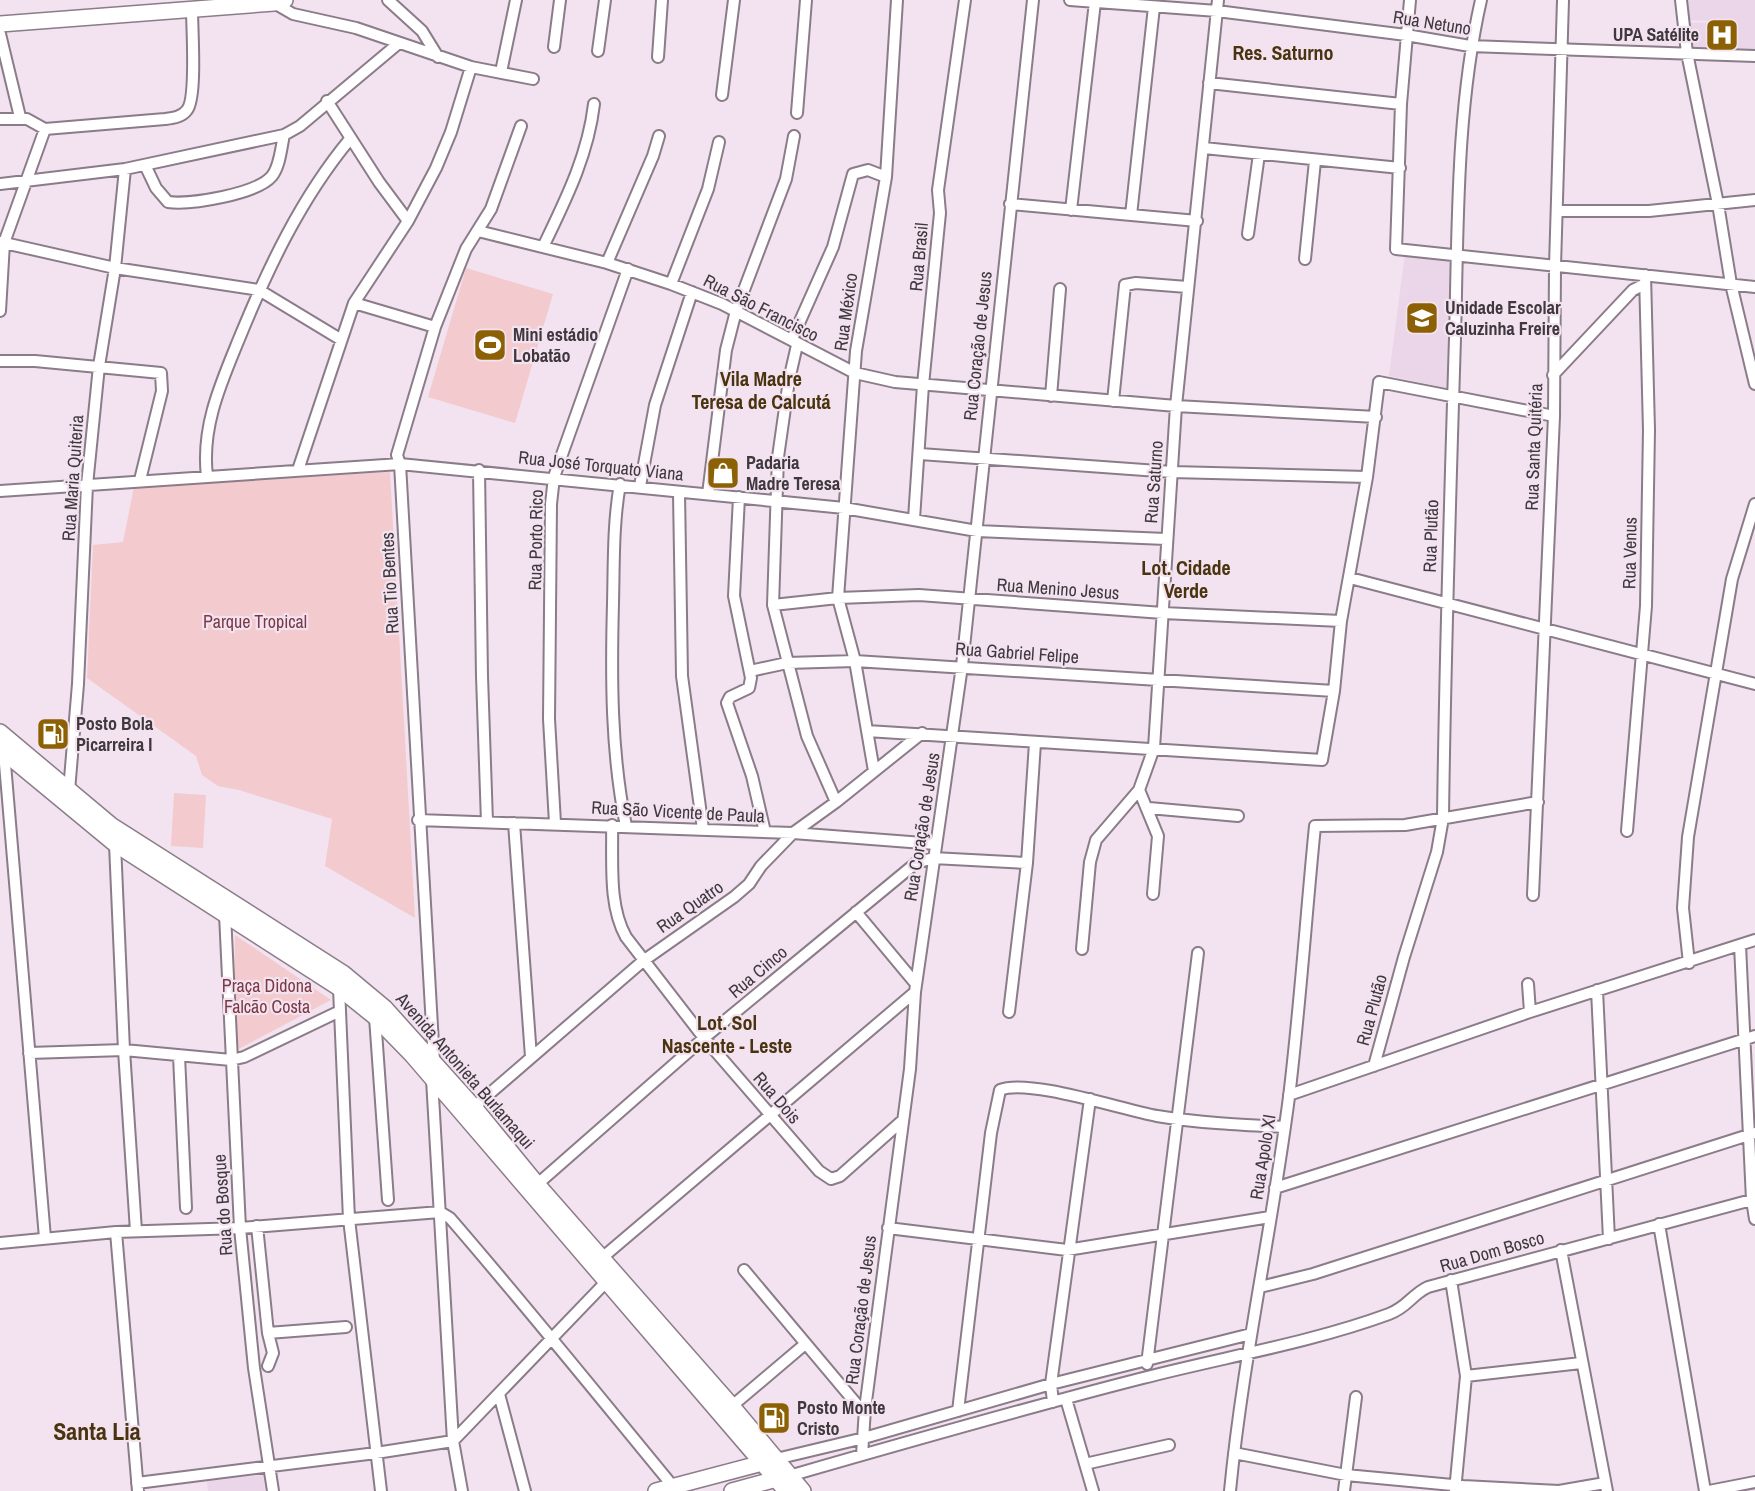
<svg xmlns="http://www.w3.org/2000/svg" width="1755" height="1491" viewBox="0 0 1755 1491" font-family="'Archivo Narrow',sans-serif">
<rect width="100%" height="100%" fill="#f3e2f0"/>
<!-- built -->
<path fill="#ebd5e8" d="M1684,0h71v50l-64,-3 -2,-24 45,-1 -47,-2z
M1405,253l45,6 -3,129 -58,-12z
M263,1475l2,16h-57l-1,-10z"/>
<!-- green -->
<path fill="#f3cacd" d="M466,268l87,26 -38,129 -87,-26z
M390,472l25,446 -90,-52 7,-47 -93,-29 -21,-4 -16,-11 -6,-19 -109,-78 6,-133 30,-3 11,-55z
M174,793l32,2 -3,53 -32,-2z
M235,935l96,65 -98,52z"/>
<g fill="none" stroke-linecap="round" stroke-linejoin="round">
<defs>
<path id="street" d="M388,0l34,31 16,26
M1070,0l147,11 189,24 64,11 285,10
M1410,0l-9,104 -5,145 359,38
M1681,0l6,53 31,151 13,80 24,100
M274,3l19,11 63,14 115,39 62,12
M0,34l20,83
M554,47l6,-47
M598,51l7,-51
M658,57l4,-57
M501,72l15,-72
M1209,83l192,21
M722,95l12,-95
M327,101l52,81 29,39
M797,113l9,-113
M0,119h27l18,10 120,-10c8,-1 17,-2 22,-9 10,-12 5,-81 5,-100
M1204,148l196,20
M145,165l11,23 12,14c23,3 89,-8 104,-26 8,-10 9,-28 12,-41
M0,184l125,-15 159,-34 16,-9 99,-83
M1010,204l187,17
M1071,210l24,-208
M1559,211h90l106,-11
M1131,215l23,-208
M478,231l129,32 64,21 51,20 133,69 40,9 281,24 200,11
M1248,234l11,-80
M0,242l115,26 144,22 81,49
M543,247c22,-46 45,-91 51,-143
M1305,259l10,-98
M607,263l46,-107 6,-20
M671,284l37,-95 11,-47
M354,303l81,24
M0,311l4,-68 41,-114
M792,339l41,-92 20,-73 15,-4 18,7
M797,345l-8,35 -11,77 -5,148 34,131 29,66
M0,361h35l126,12 1,18 -22,89
M1553,375l80,-85 12,-6
M1051,396l9,-107
M1113,401l12,-116 11,-2 51,4
M920,454l252,18 195,5
M298,470l56,-167 54,-82 28,-53 15,-36 20,-65
M479,470l3,206 5,146
M207,476c-6,-49 14,-93 32,-137 29,-71 62,-141 111,-200
M620,484c-7,39 -6,79 -7,119 -2,74 -2,150 13,223
M640,486l15,-81 37,-113
M0,491l400,-27 444,44 133,23 189,8
M679,493l3,183 21,153
M708,494l18,-144 10,-39 50,-132 8,-43
M739,497l-5,99 17,82 -2,10 -19,9 -3,6 25,73 13,56
M914,519l9,-134 17,-172 -2,-23 27,-190
M1350,578l405,106
M773,605l65,-7 81,-3 244,18 178,8
M750,671l37,-8 68,-2 479,30
M867,731l455,29 12,-69 7,-70 26,-144 12,-95 175,34
M4,752l41,486
M874,771l-19,-110 -17,-63 18,-247 30,-174 11,-177
M1139,790l19,46 -5,58
M69,791l9,-107 9,-199 12,-119 16,-98 10,-99
M1149,808l89,8
M418,820l375,13 143,11
M514,823l17,234
M555,823l-6,-104 2,-215 3,-27 74,-208
M612,825c1,36 -4,80 14,112l78,101 115,133 12,8 9,-3 63,-56
M1627,831l19,-225 3,-176 -4,-155
M115,844l9,206 12,181
M1533,895l21,-479 1,-150 8,-266
M856,912l60,72
M225,914l15,314 14,140 19,123
M1740,945l12,255 3,19
M1082,949l8,-87 6,-22 43,-50 15,-42 22,-342 42,-406
M1689,963l-6,-55 5,-71 44,-258 23,-75
M1528,984l2,28
M339,988l10,231 32,272
M1597,990l12,249
M1009,1012l18,-149 8,-120
M375,1017l13,183
M29,1053l95,-3 107,10 13,-3 96,-46
M179,1056l7,152
M434,1062l-34,-598 -3,-9 38,-128 31,-78 25,-40 30,-83
M1374,1066l30,-109 33,-105 6,-34c2,-160 7,-320 12,-480 3,-112 1,-228 26,-338
M432,1079l21,362 9,50
M1289,1095l241,-83 225,-72
M474,1107l169,-146 91,-64 15,-13 12,-18 32,-33 43,-31 86,-69
M533,1188l171,-150 212,-175 17,-5 94,5
M1275,1188l480,-152
M1659,1224l46,267
M257,1226l11,107 5,20 -5,13
M888,1228l179,22 203,-33
M116,1232l22,259
M0,1243l116,-11 124,-4 200,-16 10,6c77,89 151,181 226,272
M1561,1250l46,241
M603,1257l312,-265
M744,1270l115,137 6,2
M1451,1280l15,96 -11,115
M1260,1287l53,-13 442,-141
M268,1333l78,-6
M1147,1364l51,-411
M1466,1376l115,-13
M499,1394l26,97
M1066,1399l27,92
M1053,1402l-2,-18 39,-285
M732,1406l72,-61
M958,1411l33,-278 9,-43c28,-12 123,20 157,26 42,7 85,9 127,11
M1234,1453l112,22 117,11 96,5 46,-8
M862,1455l3,-46 45,-340 5,-77 47,-326 71,-666
M776,1459l88,-21 187,-54 200,-50
M1085,1464l84,-19
M789,1476c118,-34 236,-68 354,-98 81,-21 167,-35 246,-64 19,-7 22,-19 39,-27l327,-88
M137,1483l239,-30 77,-12 153,-159
M1230,1491c13,-133 42,-262 59,-394 11,-90 17,-181 26,-271l90,-1 133,-23
M1344,1491l12,-94
M1709,1491l46,-9"/>
<path id="secondary" d="M0,24l274,-21 11,-3
M0,732l111,93 232,148 42,35 89,99 63,77 195,222 71,85
M0,749l115,95 224,144 36,29 37,38 374,436
M656,1491l114,-30
M732,1491l52,-14"/>
</defs>
<!-- street casing -->
<use href="#street" stroke="#8a7c88" stroke-width="14"/>
<!-- secondary casing -->
<use href="#secondary" stroke="#8a7c88" stroke-width="18"/>
<!-- street -->
<use href="#street" stroke="#fff" stroke-width="10"/>
<!-- secondary -->
<use href="#secondary" stroke="#fff" stroke-width="15"/>
</g>
<!-- icons -->
<defs>
<symbol id="hospital-square" viewBox="-11 -11 22 22"><rect x="-9" y="-9" width="18" height="18" rx="4" fill="#8c6005" stroke="#f3e2f0"/><path d="M-5-5h3v3.5h4V-5h3V5h-3V1.5h-4V5h-3Z" fill="#fff"/></symbol>
<symbol id="school-square" viewBox="-11 -11 22 22"><rect x="-9" y="-9" width="18" height="18" rx="4" fill="#8c6005" stroke="#f3e2f0"/><path d="M0-5L7-2L0 1L-7-2ZM-4 1L0 2.5L4 1V4Q0 6-4 4Z" fill="#fff"/></symbol>
<symbol id="stadium-square" viewBox="-11 -11 22 22"><rect x="-9" y="-9" width="18" height="18" rx="4" fill="#8c6005" stroke="#f3e2f0"/><path d="M0-5a6.5 5 0 1 0 0 10a6.5 5 0 1 0 0-10ZM-3.5-1.8h7v3.6h-7Z" fill="#fff"/></symbol>
<symbol id="shop-square" viewBox="-11 -11 22 22"><rect x="-9" y="-9" width="18" height="18" rx="4" fill="#8c6005" stroke="#f3e2f0"/><path d="M-5-2.5h2.3a2.7 3.5 0 0 1 5.4 0H5L5.5 6h-11ZM-1.5-2.5h3a1.5 2.3 0 0 0-3 0Z" fill="#fff"/></symbol>
<symbol id="fuel-square" viewBox="-11 -11 22 22"><rect x="-9" y="-9" width="18" height="18" rx="4" fill="#8c6005" stroke="#f3e2f0"/><path d="M-5.5-6h7V0h2V4h1.3V-2.5L3-4.5l.8-.8L6-3V5H2.5V1h-1V6h-7ZM-4.2-4.7v3.2H.2V-4.7Z" fill="#fff"/></symbol>
</defs>
<g fill-rule="evenodd">
<use href="#hospital-square" x="1703" y="16" width="38" height="38"/>
<use href="#school-square" x="1403" y="299" width="38" height="38"/>
<use href="#stadium-square" x="471" y="326" width="38" height="38"/>
<use href="#shop-square" x="704" y="454" width="38" height="38"/>
<use href="#fuel-square" x="34" y="715" width="38" height="38"/>
<use href="#fuel-square" x="755" y="1399" width="38" height="38"/>
</g>
<g text-anchor="middle" stroke-width="4.5" stroke-linejoin="round" paint-order="stroke">
<!-- street labels -->
<g font-size="18" fill="#3f393e" stroke="#f3e2f0">
<text transform="translate(1432 23) rotate(9)" y="6">Rua Netuno</text>
<text transform="translate(919 257) rotate(-85)" y="6">Rua Brasil</text>
<text transform="translate(761 308) rotate(27)" y="6">Rua São Francisco</text>
<text transform="translate(846 312) rotate(-82)" y="6">Rua México</text>
<text transform="translate(978 346) rotate(-84)" y="6">Rua Coração de Jesus</text>
<text transform="translate(1534 447) rotate(-88)" y="6">Rua Santa Quitéria</text>
<text transform="translate(601 466) rotate(6)" y="6">Rua José Torquato Viana</text>
<text transform="translate(73 478) rotate(-86)" y="6">Rua Maria Quiteria</text>
<text transform="translate(1154 482) rotate(-86)" y="6">Rua Saturno</text>
<text transform="translate(1431 536) rotate(-88)" y="6">Rua Plutão</text>
<text transform="translate(536 540) rotate(-89)" y="6">Rua Porto Rico</text>
<text transform="translate(1630 553) rotate(-89)" y="6">Rua Venus</text>
<text transform="translate(390 583) rotate(-93)" y="6">Rua Tio Bentes</text>
<text transform="translate(1058 589) rotate(4)" y="6">Rua Menino Jesus</text>
<text transform="translate(1017 653) rotate(4)" y="6">Rua Gabriel Felipe</text>
<text transform="translate(678 812) rotate(3)" y="6">Rua São Vicente de Paula</text>
<text transform="translate(922 827) rotate(-81)" y="6">Rua Coração de Jesus</text>
<text transform="translate(690 907) rotate(-35)" y="6">Rua Quatro</text>
<text transform="translate(758 972) rotate(-40)" y="6">Rua Cinco</text>
<text transform="translate(1372 1010) rotate(-75)" y="6">Rua Plutão</text>
<text transform="translate(465 1071) rotate(49)" y="6">Avenida Antonieta Burlamaqui</text>
<text transform="translate(777 1098) rotate(49)" y="6">Rua Dois</text>
<text transform="translate(1263 1157) rotate(-81)" y="6">Rua Apolo XI</text>
<text transform="translate(223 1205) rotate(-94)" y="6">Rua do Bosque</text>
<text transform="translate(1492 1252) rotate(-16)" y="6">Rua Dom Bosco</text>
<text transform="translate(861 1310) rotate(-83)" y="6">Rua Coração de Jesus</text>
</g>
<!-- poi labels -->
<g font-size="18" font-weight="bold" fill="#3f393e" stroke="#f3e2f0" text-anchor="start">
<text x="1699" y="41" text-anchor="end">UPA Satélite</text>
<text x="1445" y="314">Unidade Escolar<tspan x="1445" dy="21">Caluzinha Freire</tspan></text>
<text x="513" y="341">Mini estádio<tspan x="513" dy="21">Lobatão</tspan></text>
<text x="746" y="469">Padaria<tspan x="746" dy="21">Madre Teresa</tspan></text>
<text x="76" y="730">Posto Bola<tspan x="76" dy="21">Picarreira I</tspan></text>
<text x="797" y="1414">Posto Monte<tspan x="797" dy="21">Cristo</tspan></text>
</g>
<!-- park labels -->
<g font-size="18" fill="#7b3a43" stroke="#f3e2f0">
<text x="255" y="628">Parque Tropical</text>
<text x="267" y="992">Praça Didona<tspan x="267" dy="21">Falcão Costa</tspan></text>
</g>
<!-- neighbourhood labels -->
<g font-size="20" font-weight="bold" fill="#4a340f" stroke="#f3e2f0">
<text x="1283" y="60">Res. Saturno</text>
<text x="761" y="386">Vila Madre<tspan x="761" dy="23">Teresa de Calcutá</tspan></text>
<text x="1186" y="575">Lot. Cidade<tspan x="1186" dy="23">Verde</tspan></text>
<text x="727" y="1030">Lot. Sol<tspan x="727" dy="23">Nascente - Leste</tspan></text>
</g>
<!-- district labels -->
<g font-size="24" font-weight="bold" fill="#4a340f" stroke="#f3e2f0">
<text x="97" y="1440">Santa Lia</text>
</g>
</g>
</svg>
